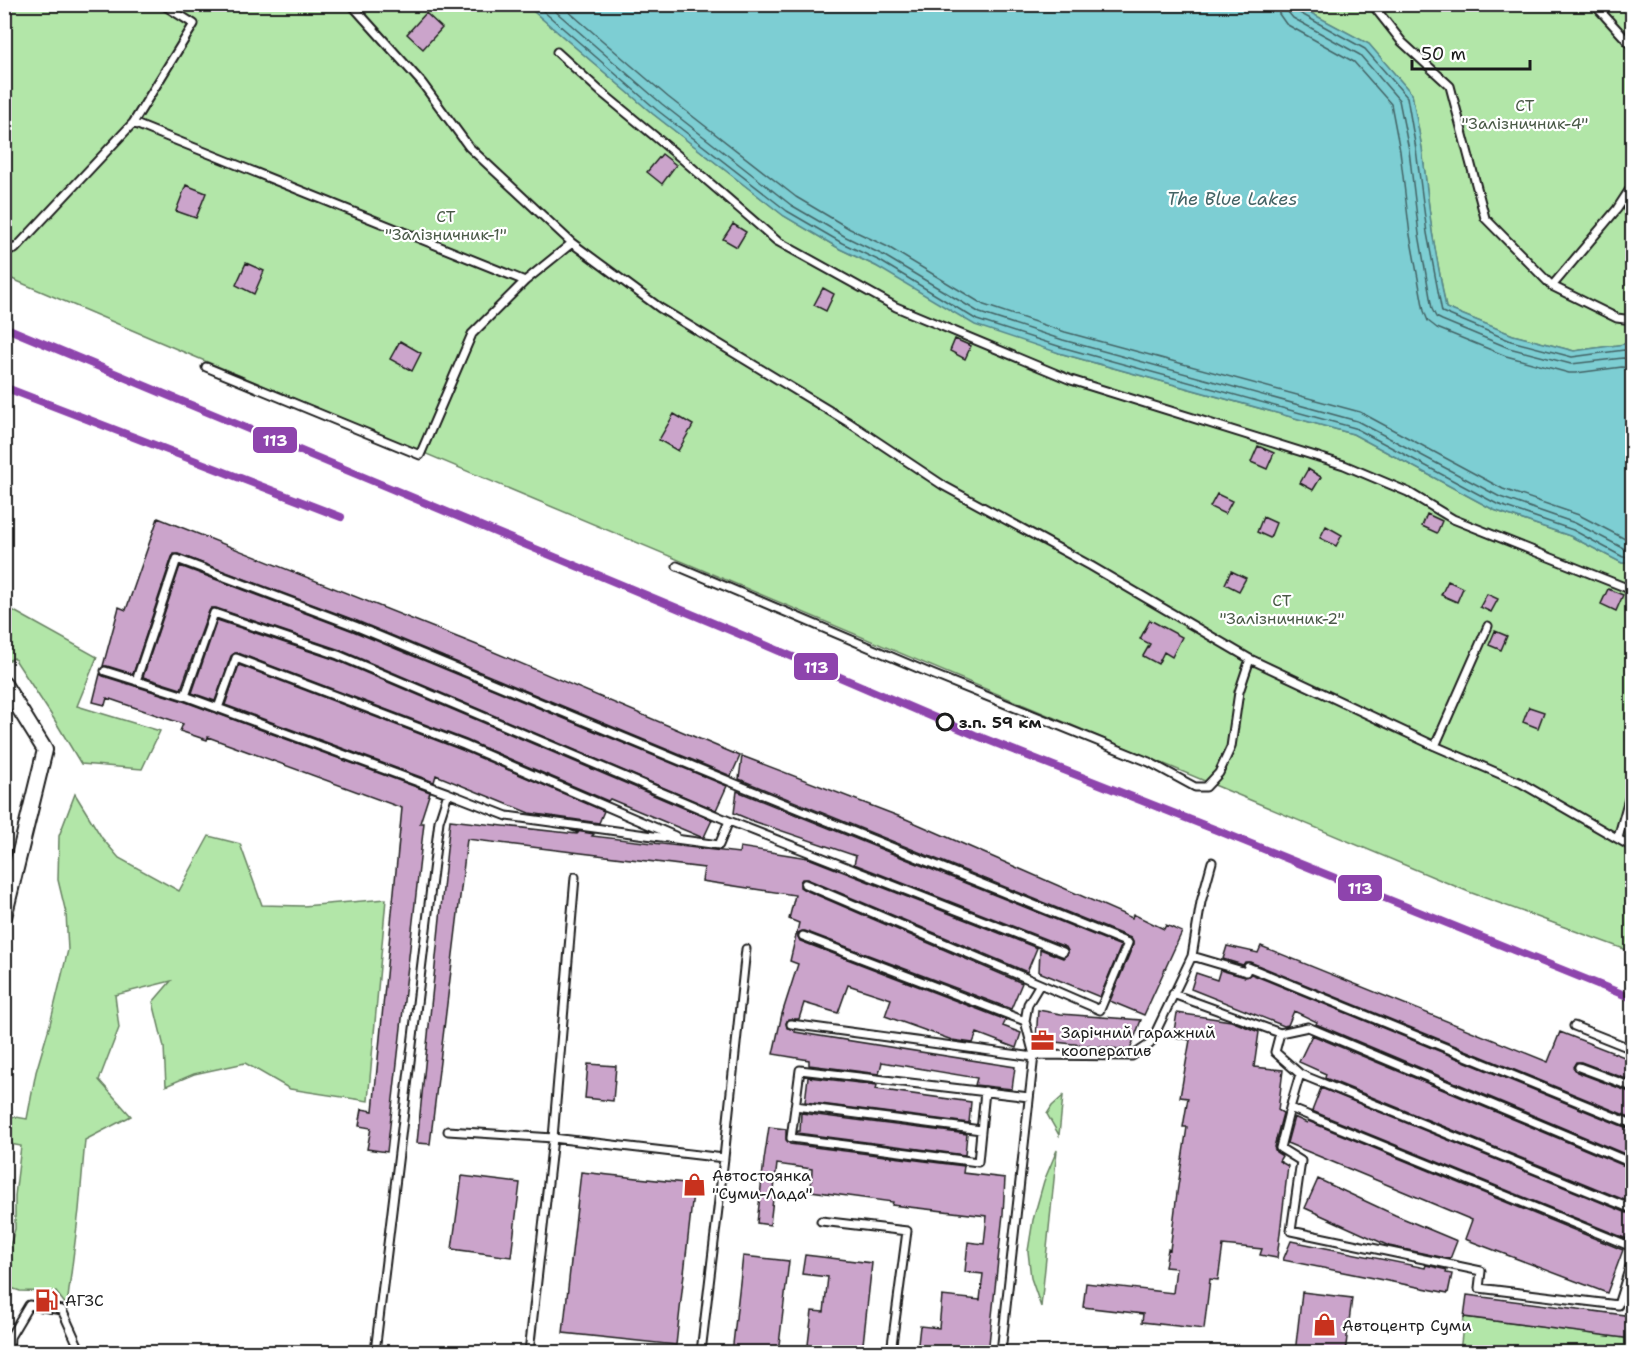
<svg xmlns="http://www.w3.org/2000/svg" width="1637" height="1357" viewBox="0 0 1637 1357" font-family="'Shantell Sans',sans-serif">
<rect width="100%" height="100%" fill="#fff"/>
<filter id="ink" filterUnits="userSpaceOnUse"><feTurbulence type="fractalNoise" baseFrequency=".0167" numOctaves="2"/><feDisplacementMap in="SourceGraphic" scale="12" xChannelSelector="R" yChannelSelector="G"/><feConvolveMatrix kernelMatrix="1 2 1 2 8 2 1 2 1" color-interpolation-filters="sRGB"/></filter>
<g filter="url(#ink)">
<!-- green -->
<path fill="#b2e6a8" stroke="#678162" stroke-width="1.5" d="M5,5h521l127,109 131,102 56,33 219,104 294,81 141,76 76,26 52,27h10v389l-163,-60 -1283,-539 -181,-77z
M1296,5h336v342l-7,-3 -51,7 -61,-16 -67,-27 -14,-76 -10,-84 -10,-54 -43,-50z
M5,606l92,51 -20,49 83,25 -18,38 -61,-5 -27,-45 -40,-61 -9,4z
M75,794l27,44 17,20 60,33 30,-55 31,8 22,61 41,1 83,-7 -18,202 -78,-12 -45,-26 -51,11 -28,12 -2,-39 -11,-45 18,-21 -56,14 4,33 -20,52 32,36 -46,24 -6,70 -12,96 -11,-14 -36,-1 -15,-5 2,-30 8,-27v-33l6,-50 -16,-3 -1,-28 23,4 9,-47 14,-48 18,-74 -2,-37 -8,-33 1,-44z
M1063,1096l-4,39 -12,-21 5,-8z
M1057,1150l-16,157 -10,-29 -3,-27 5,-31 11,-39z
M1464,1317l168,22v13h-172z"/>
<!-- water -->
<path fill="#7dced3" stroke="#56878a" stroke-width="1.5" d="M526,5h770l73,39 43,50 10,54 10,84 14,76 67,27 61,16 51,-7 7,3v216h-10l-52,-27 -76,-26 -141,-76 -294,-81 -84,-28 -99,-59 -36,-17 -56,-33 -131,-102z"/>
<g fill="none" stroke-linecap="round" stroke-linejoin="round">
<!-- shore -->
<path stroke="#436365" stroke-width="1.5" d="M535,4l122,106 130,101 55,32 38,18 97,59 84,27 294,81 142,76 76,26 50,27h9
M547,4l115,100 129,101 55,32 37,18 97,58 83,27 294,81 143,76 75,26 50,26 7,1
M560,4l108,93 128,100 54,32 38,18 96,58 81,27 295,80 143,77 76,26 48,25 5,1
M1278,4l1,10 7,10 68,38 37,42 9,47 10,84 14,76 4,10 9,7 69,28 63,17h7l46,-6 10,2
M1287,4l1,8 5,6 67,37 39,45 10,50 10,84 13,75 4,8 6,3 67,28 62,16 52,-6 9,2
M1294,4l1,5 3,3 67,37 42,48 9,52 11,84 15,79 69,29 61,16 52,-7 8,2"/>
</g>
<!-- building -->
<path fill="#cba4cb" stroke="#1c1c1c" stroke-width="1.5" d="M426,13l16,15 -19,21 -16,-15z
M662,154l14,11 -14,19 -15,-12z
M186,185l20,8 -10,25 -20,-7z
M733,224l13,8 -9,15 -14,-8z
M246,263l18,8 -10,23 -18,-9z
M823,288l11,6 -8,17 -12,-6z
M955,339l16,7 -6,13 -15,-8z
M400,341l21,12 -9,18 -22,-12z
M674,414l19,11 -15,26 -19,-11z
M1258,446l16,7 -7,16 -16,-7z
M1308,469l13,8 -8,13 -13,-7z
M1217,494l15,7 -7,13 -15,-7z
M1427,514l15,7 -5,12 -15,-7z
M1263,517l13,6 -6,15 -13,-6z
M158,518l324,129 258,109 -9,20 -374,-155 -179,-67h-4l-2,3 -39,117 -26,-8h-4l16,-59 7,3z
M1326,526l16,9 -6,11 -16,-8z
M180,566l173,65 374,155 -11,24 -376,-160 -124,-42h-5l-2,3 -28,78 -38,-12z
M1231,571l15,7 -7,13 -14,-7z
M1448,581l15,7 -6,14 -16,-7z
M1608,589l15,6 -7,16 -15,-7z
M1487,594l11,5 -7,13 -11,-5z
M217,620l119,40 376,160 -8,17h-3l-91,-38 -2,2 -142,-61 -228,-87h-3l-4,3 -16,45 -23,-8z
M1150,620l32,17 -10,20 -8,-5 -6,12 -15,-8 7,-12 -10,-5z
M1495,631l12,5 -6,14 -12,-5z
M239,665l223,85 142,61 -5,12 -70,-10 -93,-38 -2,7 -209,-77z
M100,674l3,2 80,25 247,91 -10,31h4l-37,329 -20,-3 4,-21 -12,-2 3,-17 11,2 29,-303 -194,-71 -1,3 -27,-9 3,-7 -76,-26 -2,7 -12,-3z
M1529,707l15,5 -6,16 -15,-6z
M742,756l164,63 226,99 1,-4 31,15 2,-4 16,7 -38,83 -34,-14 23,-56v-3l-2,-4 -392,-159z
M737,791l384,155 -21,51 -61,-25 1,-23 23,9 5,-5v-2l-2,-4 -212,-83 2,-8 -103,-35 -19,-8z
M450,820l127,14 1,-1 -8,-3 24,4 -2,2 147,17 1,-6 68,11 229,90 -10,24 -220,-93h-5l-2,3v5l3,2 219,94 -11,26 -206,-78h-3l-4,2v4l2,4 206,79 -3,6 18,7 -5,15 -39,-15 -4,10 -21,-3 -67,-24 6,-17 -43,-14 -10,28 -34,-10 -5,16h-11l-2,4 1,5 8,2v2l220,35 -3,22 -37,-4 2,-7 -95,-16 -3,12 -70,-9v-5l-36,-6 9,-40 16,-50 -8,-3 9,-38 -10,-4 6,-24 -93,-14 2,-13 -237,-29 -37,305 -13,-1z
M1227,946l31,7 3,-7 287,116 12,-30 72,28v21l-51,-19h-5l-3,5 4,5 55,21v25l-382,-156h-5l-2,3 -20,-6z
M1220,970l25,7 6,-3 381,156v27l-316,-133 1,-2 -23,-11 -6,14 -4,1 -93,-37 5,-16 21,7z
M1038,1010l23,4 80,6 -11,30 -94,-10z
M1177,1013l54,8 28,11 -5,35 29,3 -5,40 5,3 -9,34 2,5 6,4 -3,5 9,5 -11,92 -17,-3 2,-6 -39,-4 -5,35 -8,-1 -6,50 -62,-7 1,-8 -60,-7 3,-24 87,10 3,-25 -11,-1 3,-18 2,1 7,-57 10,-66h-4l5,-29 -8,-1 10,-57 -17,-3z
M1312,1035l320,134v34l-307,-125 1,-4 -27,-12z
M588,1064l28,2 -3,35 -28,-3z
M808,1077l69,8 -1,4 95,13 -2,21 -164,-21z
M1321,1088l311,127v10l-5,14 -315,-128z
M801,1113l166,21 -2,21 -168,-22 1,-2h2z
M1294,1117l13,6 1,-2 315,129 -16,43 -142,-54 7,-19 -185,-77z
M769,1127l17,2v11l4,4 174,22 -1,7 42,5 -2,36 -15,139h-71l3,-27 19,2 3,-32 38,4 3,-26 -18,-2 3,-30 16,2 3,-28 -95,-11 1,-3 -82,-11 1,-22 -35,-5 -7,61 -13,-2 7,-63z
M581,1172l113,12 -18,161 -113,-12z
M462,1176l58,7 -9,74 -59,-8z
M1318,1179l77,36 62,26 -7,18 -61,-13 -84,-38z
M1291,1241l134,27 1,-3 21,5 -1,3 6,1 -4,19 -165,-33z
M805,1255l67,8 -10,90h-55l5,-42 12,1 4,-35 -26,-3z
M743,1256l46,5 -11,92h-46z
M1302,1292l50,6 -7,55h-50z
M1467,1295l165,21v23l-168,-22z"/>
<g fill="none" stroke-linecap="round" stroke-linejoin="round">
<defs>
<path id="lane" d="M162,4l32,20 -61,99 392,158
M351,4l71,79 47,64 103,96 88,65 188,114 96,64 147,80 159,93 185,87 86,37 111,64
M1372,4l30,38 48,44 35,132 67,68 65,32 15,2
M1594,4l38,42
M557,52l43,39 81,67 96,83 119,66 175,73 273,85 64,27 45,27 179,71
M4,245l11,4 118,-126
M1552,286l65,-77 15,-23
M206,367l214,88 52,-121 53,-53 47,-38
M677,566l255,108 217,88 46,25h11l13,-14 12,-26 8,-55 11,-33
M105,671l80,25 263,97
M136,681l41,-122 178,67 393,163 380,154 -28,67 -60,-26 -12,20 -3,17 -222,-85
M185,696l29,-83 124,42 391,166 -10,24 -212,-29 -59,-23 -9,28 -64,531
M218,708l18,-50 228,87 211,91
M1435,746l53,-120
M729,821l334,131
M1618,838l14,-50
M805,884l235,100
M1192,956l54,16 2,-5 384,157
M1173,994l107,39 -5,19 25,22 -10,34 342,139
M1025,1021l9,34
M791,1024l243,33
M1574,1026l58,23
M1280,1033l28,-6 324,136
M1579,1067l53,20
M1300,1074l332,135
M985,1091l-7,71 -187,-24 9,-68 229,27
M795,1106l186,24
M1290,1108l-10,40 21,13 -10,70 190,40 -2,17 139,17 14,-45
M448,1131l105,7 171,20 22,-209
M821,1221l86,10 -16,121
M529,1350l22,2
M9,1352l1,-15 19,-32 33,5 19,42
M529,1352l24,-214 22,-261
M701,1352l23,-194
M1001,1352l33,-297 98,1 18,-12 42,-88 9,-54 11,-40"/>
<path id="street" d="M4,684l41,66 -41,167"/>
</defs>
<!-- lane casing -->
<use href="#lane" stroke="#1c1c1c" stroke-width="11"/>
<!-- street casing -->
<use href="#street" stroke="#1c1c1c" stroke-width="18"/>
<!-- lane -->
<use href="#lane" stroke="#fff" stroke-width="7"/>
<!-- street -->
<use href="#street" stroke="#fff" stroke-width="14"/>
<defs>
<path id="rail-1" d="M4,327l745,311 226,97 249,98 408,165
M4,387l337,130"/>
</defs>
<!-- rail-1 casing -->
<use href="#rail-1" stroke="#fff" stroke-width="12"/>
<!-- rail-1 -->
<use href="#rail-1" stroke="#8e44ad" stroke-width="8"/>
</g>
</g>
<!-- icons -->
<defs>
<symbol id="office-bare" viewBox="-9 -9 18 18"><path d="M-6-3h4V-5.5h4V-3h4V5H-6ZM-1-4.5V-3h2v-1.5ZM-6 0V1H6V0Z" fill="#c8321e" stroke="#fff" stroke-width="2.5" paint-order="stroke"/></symbol>
<symbol id="shop-bare" viewBox="-9 -9 18 18"><path d="M-5-2.5h2.3a2.7 3.5 0 0 1 5.4 0H5L5.5 6h-11ZM-1.5-2.5h3a1.5 2.3 0 0 0-3 0Z" fill="#c8321e" stroke="#fff" stroke-width="2.5" paint-order="stroke"/></symbol>
<symbol id="fuel-bare" viewBox="-9 -9 18 18"><path d="M-5.5-6h7V0h2V4h1.3V-2.5L3-4.5l.8-.8L6-3V5H2.5V1h-1V6h-7ZM-4.2-4.7v3.2H.2V-4.7Z" fill="#c8321e" stroke="#fff" stroke-width="2.5" paint-order="stroke"/></symbol>
</defs>
<g fill-rule="evenodd">
<use href="#office-bare" x="1026" y="1024" width="33" height="33"/>
<use href="#shop-bare" x="678" y="1168" width="33" height="33"/>
<use href="#fuel-bare" x="30" y="1284" width="33" height="33"/>
<use href="#shop-bare" x="1308" y="1308" width="33" height="33"/>
</g>
<!-- markers -->
<circle fill="#fff" stroke="#1c1c1c" stroke-width="3" cx="945" cy="722" r="8"/>
<g text-anchor="middle" stroke-width="4.5" stroke-linejoin="round" paint-order="stroke">
<!-- park labels -->
<g font-size="16" fill="#495946" stroke="#fff">
<text x="1525" y="111">СТ<tspan x="1525" dy="18">"Залізничник-4"</tspan></text>
<text x="446" y="222">СТ<tspan x="446" dy="18">"Залізничник-1"</tspan></text>
<text x="1282" y="606">СТ<tspan x="1282" dy="18">"Залізничник-2"</tspan></text>
</g>
<!-- stop labels -->
<g font-size="16" font-weight="bold" fill="#1c1c1c" stroke="#fff" text-anchor="start">
<text x="959" y="728">з.п. 59 км</text>
</g>
<!-- poi labels -->
<g font-size="16" fill="#1c1c1c" stroke="#fff" text-anchor="start">
<text x="1061" y="1038">Зарічний гаражний<tspan x="1061" dy="18">кооператив</tspan></text>
<text x="712" y="1181">Автостоянка<tspan x="712" dy="18">"Суми-Лада"</tspan></text>
<text x="65" y="1306">АГЗС</text>
<text x="1342" y="1331">Автоцентр Суми</text>
</g>
<!-- water labels -->
<g font-size="18" font-style="italic" fill="#436365" stroke="#fff">
<text x="1232" y="205">The Blue Lakes</text>
</g>
</g>
<g stroke="#fff" stroke-width="2">
<rect x="252" y="426" width="46" height="28" rx="6" fill="#8e44ad"/>
<rect x="793" y="652" width="46" height="29" rx="6" fill="#8e44ad"/>
<rect x="1337" y="874" width="46" height="28" rx="6" fill="#8e44ad"/>
</g>
<g font-size="16" text-anchor="middle" font-weight="bold" fill="#fff">
<text x="275" y="446">113</text>
<text x="816" y="673">113</text>
<text x="1360" y="894">113</text>
</g>
<!-- margin -->
<rect width="1637" height="1357" fill="none" stroke="#fff" stroke-width="24"/>
<rect x="12" y="12" width="1613" height="1333" fill="none" stroke="#1c1c1c" stroke-width="2" filter="url(#ink)"/>
<!-- scale -->
<path d="M1412 60v9h118v-9" fill="none" stroke="#1c1c1c" stroke-width="3"/>
<text x="1421" y="60" font-size="18" fill="#1c1c1c" stroke="#ffffff" stroke-width="4.5" paint-order="stroke">50 m</text>
</svg>
